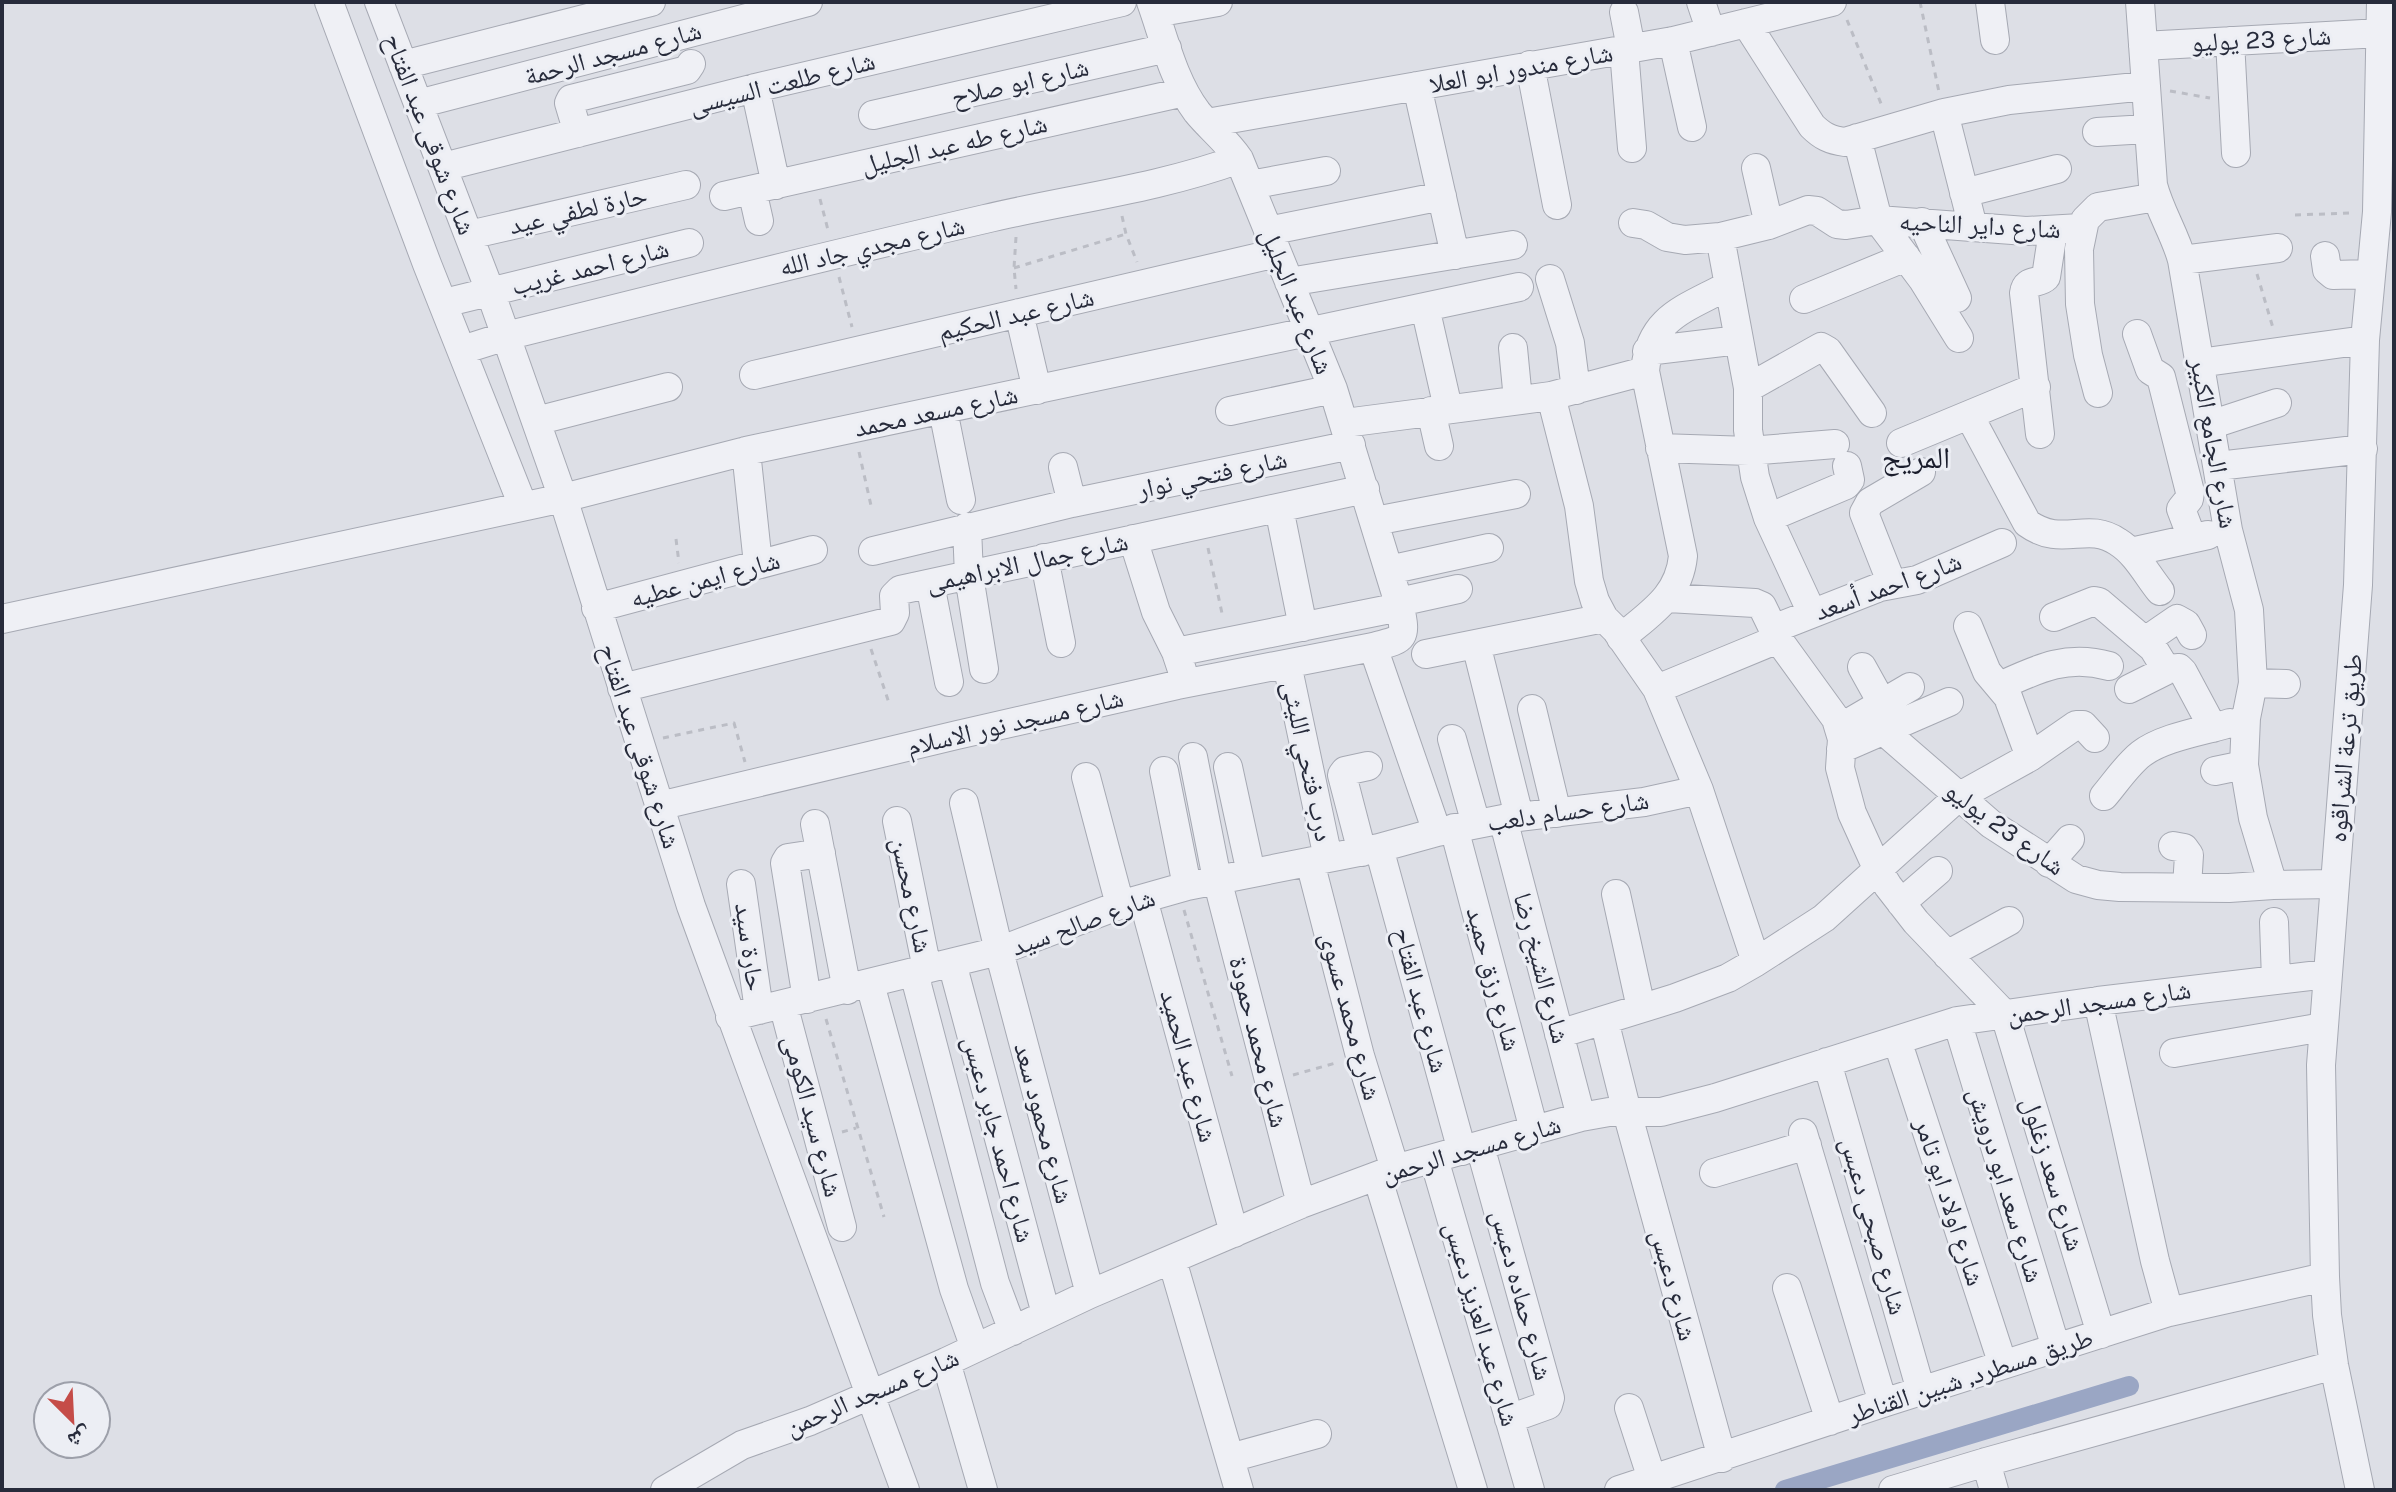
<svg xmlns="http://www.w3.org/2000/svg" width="2396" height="1492" viewBox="0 0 2396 1492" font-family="Karla,'Noto Naskh Arabic',sans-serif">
<rect width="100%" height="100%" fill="#dddfe6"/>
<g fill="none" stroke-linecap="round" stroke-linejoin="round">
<!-- canal -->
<path stroke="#9aa6c4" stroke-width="20" d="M1785,1490l344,-104"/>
<defs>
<path id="minor" d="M329,2l98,262 96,242
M379,2l111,289 73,207 128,408 214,584
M1701,2l10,30
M1990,2l5,38
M2140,2l13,183c7,27 22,49 29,75l46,270 21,80 4,73 -7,35 -2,47 9,53 20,67
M1624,12l7,36
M1155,13l63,-11
M1746,23l66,103c10,10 18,14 33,16l99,-29 65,-13 137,-14
M1673,41l19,86
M2230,41l6,112
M2143,46l237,-13
M1624,50l8,98
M403,65l248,-63
M1530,65l27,140
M1417,86l38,169
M755,88l21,97
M418,104l390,-102
M1944,113l29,114
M873,115l294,-67
M1207,123l466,-82 159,-39
M2097,132l50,-3
M578,133l-9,-30 2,-4 116,-29 4,-6
M1857,138l21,82 45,60 36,58
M443,167l312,-79 367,-86
M1756,168l13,57
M1250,185l76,-14
M752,190l7,31
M1964,193l93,-24
M724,196l460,-104
M1922,222l35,76
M1633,223l13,2 21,12 18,3 35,-3 49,-12 39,-15 9,1 20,13 9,1 32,-5 148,11 55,-3
M1268,231l174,-35
M469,235l217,-50
M1720,237l28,151v42l7,47 13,41 44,95
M2325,256l2,14 6,5 37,-1
M2182,260l96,-12
M1550,279l20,64 6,47
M1289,282l224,-37
M1804,299l102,-42
M444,303l245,-60
M1425,307l23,101
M1019,313l18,77
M2137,334l13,36 11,7 29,115 -1,7 -8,10 11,29
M1513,348l5,52
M462,350l44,-14c159,-40 319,-80 479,-117 84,-20 172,-30 254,-60
M1647,351l92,-11
M2199,363l166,-23
M754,375l523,-122
M1748,388l73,-41 7,4 44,62
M2098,393l-10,-38 -8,-51 -1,-55 6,-29 13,-13 58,-10
M1551,396l28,110 10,75 6,20 9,17 12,12 41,59 42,101 57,172
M943,410l18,90
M1230,411l103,-22
M1431,411l8,35
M1969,415l58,108c36,26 59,-3 91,19 18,11 29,33 42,49
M536,421l132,-34
M1345,423l206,-27 94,-25c5,-55 41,-62 84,-86
M2210,425l67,-22
M2040,434l-16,-141c2,-15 14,-8 22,-16l7,-46
M1901,443l135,-56
M1660,448l89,3 86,-7
M746,451l12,113
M2218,466l145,-17
M1063,467l9,36
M1279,508l24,119
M1768,518l78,-33 4,-5 -3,-14
M1375,521l141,-27
M967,527l2,49 15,93
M1133,539l23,73 20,40 6,18
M873,551l199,-48 279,-58
M2131,552l77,-17
M1044,558l17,85
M1389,570l100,-22
M930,584l19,98
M1892,584l-28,-71 6,-11 51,-30
M1668,598l87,5 7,3 16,33 58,80 6,20 -2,29 12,45 25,55 11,18 28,36 89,93 96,319
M1399,602l59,-13
M596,608l217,-58
M2054,617l40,-16 5,1 54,46 11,18 5,3 10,-1 4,4 30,56
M2,619l561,-121 183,-47 773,-164
M1968,626l19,46 21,25 22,60
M1773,629l107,-42 37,-7 85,-37
M1621,638c29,-25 58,-41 62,-82l-38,-185
M2145,641l32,-22 9,5 6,11
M1476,644l43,172
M1373,647l64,185
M1176,652l224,-45
M1426,654l178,-36
M1287,664l41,194
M1862,667l20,36
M2253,683l33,1
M2000,686c37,-17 67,-32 109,-20
M622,688l269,-67 4,-8 -1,-17 6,-6 465,-101
M1657,689l121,-50
M2129,689l40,-20
M1532,709l25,104
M1840,728l70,-41
M1885,732l106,92 85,55 22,6 22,2 109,1 44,-3 61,-1
M1452,739l24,85
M1841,749l108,-47
M1193,757l24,122 84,325
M1228,767l23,106
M1164,771l23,115
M2215,771l29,-6
M1086,777l34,128
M2104,796c12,-14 23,-31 37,-42 22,-17 63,-23 89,-31
M964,803l35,148 91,343
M659,806l298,-71 220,-50 196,-38c31,-8 34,-7 27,-40l-67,-218 -94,-230c-12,-18 -29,-31 -42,-47 -24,-32 -33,-74 -46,-110
M1503,819l78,298
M897,821l30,148
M815,824l32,166
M1454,828l80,302
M2173,846l11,2 5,7 -2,32
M1379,848l83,303
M1362,852l-20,-77 3,-4 23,-5
M1310,862l50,194 35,113
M2049,863l21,-24
M741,884l18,126
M1616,894l25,114
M1143,899l91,334
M1901,903l37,-32
M2274,922l2,58
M1947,955l62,-34
M952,963l94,351
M914,973l81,310 18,48
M870,984l84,305 21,59
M807,999l-22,-136 3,-5 33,-5
M2098,1001l57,260 14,51
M783,1004l59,223
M730,1017l269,-66 121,-46 67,-19 192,-38 58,-16 66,-13 141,-17 55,-12
M1604,1020l23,92 95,346
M1957,1021l99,327
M1559,1034l116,-36 53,-20 28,-16 68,-44 134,-121 72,-40 46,-32h7l12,13
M1897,1040l106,325
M2174,1053l149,-26
M1827,1062l94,329
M1803,1133l80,270
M1480,1146l70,252 -2,7 -39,14
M1434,1159l96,331
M1714,1173l93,-28
M1377,1176l96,314
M1172,1260l67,230
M1787,1288l43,133
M946,1362l37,128
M1629,1408l23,71
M1230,1458l87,-24
M1986,1462l8,28
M665,1490l77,-45 68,-24 136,-59 144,-68 211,-90 94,-35 186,-52 28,-5h52l54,-14 242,-77 141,-20 229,-27
M1619,1490l264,-87 286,-91 156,-35
M1893,1490l93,-28 348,-97
M2360,1490l-26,-125 -7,-50 -2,-38 -4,-212 37,-480 7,-245 12,-128 4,-210"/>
</defs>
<!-- minor casing -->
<use href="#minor" stroke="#a6a9b3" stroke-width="30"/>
<!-- path -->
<path stroke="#bbbdc5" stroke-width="3" stroke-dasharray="6 6" stroke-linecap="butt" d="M1920,2l19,90
M1847,20l35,86
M2170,91l40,7
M820,199l8,31
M2295,215l57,-2
M1122,216l4,18 11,28
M1016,237l-2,31 2,21
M1014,268l112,-34
M2257,274l16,54
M839,277l13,50
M859,452l13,58
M676,539l3,24
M1208,548l15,70
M871,649l19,57
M663,738l71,-15 11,39
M1184,910l48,166
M826,1019l58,198
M1293,1075l46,-13
M842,1132l14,-4"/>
<!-- minor -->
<use href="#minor" stroke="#eff0f5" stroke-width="28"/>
</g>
<g text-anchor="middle" stroke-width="6" stroke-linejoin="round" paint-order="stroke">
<!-- street labels -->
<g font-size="26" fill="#272b3b" stroke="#eceef4">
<text transform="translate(2261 39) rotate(-3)" y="9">شارع 23 يوليو</text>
<text transform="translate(613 53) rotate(-15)" y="9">شارع مسجد الرحمة</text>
<text transform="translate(1521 68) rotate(-10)" y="9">شارع مندور ابو العلا</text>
<text transform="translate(1020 82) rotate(-13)" y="9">شارع ابو صلاح</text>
<text transform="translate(782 83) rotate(-14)" y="9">شارع طلعت السيسى</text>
<text transform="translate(430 134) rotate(69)" y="9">شارع شوقى عبد الفتاح</text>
<text transform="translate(954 144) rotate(-13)" y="9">شارع طه عبد الجليل</text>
<text transform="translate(578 210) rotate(-13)" y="9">حارة لطفي عيد</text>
<text transform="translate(1980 225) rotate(3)" y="9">شارع داير الناحيه</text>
<text transform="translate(872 246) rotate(-13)" y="9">شارع مجدي جاد الله</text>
<text transform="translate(590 267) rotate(-14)" y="9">شارع احمد غريب</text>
<text transform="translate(1297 301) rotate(68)" y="9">شارع عبد الجليل</text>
<text transform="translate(1016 314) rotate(-13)" y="9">شارع عبد الحكيم</text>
<text transform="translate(936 411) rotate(-12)" y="9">شارع مسعد محمد</text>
<text transform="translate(2214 443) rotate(80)" y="9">شارع الجامع الكبير</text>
<text transform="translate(1212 474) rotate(-12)" y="9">شارع فتحي نوار</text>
<text transform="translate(1027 562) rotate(-12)" y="9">شارع جمال الابراهيمى</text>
<text transform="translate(705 579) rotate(-15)" y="9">شارع ايمن عطيه</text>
<text transform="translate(1888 586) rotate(-20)" y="9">شارع احمد أسعد</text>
<text transform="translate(1015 722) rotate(-13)" y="9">شارع مسجد نور الاسلام</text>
<text transform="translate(640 746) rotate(72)" y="9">شارع شوقى عبد الفتاح</text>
<text transform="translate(2345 748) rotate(-85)" y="9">طريق ترعة الشراقوه</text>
<text transform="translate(1308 761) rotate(78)" y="9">درب فتحي الليثى</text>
<text transform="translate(1568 811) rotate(-8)" y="9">شارع حسام دلعب</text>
<text transform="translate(2005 828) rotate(36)" y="9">شارع 23 يوليو</text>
<text transform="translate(912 895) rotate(78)" y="9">شارع محسن</text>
<text transform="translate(1083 922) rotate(-20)" y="9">شارع صالح سيد</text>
<text transform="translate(750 947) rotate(82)" y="9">حارة سيد</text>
<text transform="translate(1542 968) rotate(75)" y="9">شارع الشيخ رضا</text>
<text transform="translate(1494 979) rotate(75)" y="9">شارع رزق حميد</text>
<text transform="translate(1421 1000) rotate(75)" y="9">شارع عبد الفتاح</text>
<text transform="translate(2099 1002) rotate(-8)" y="9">شارع مسجد الرحمن</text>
<text transform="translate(1351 1016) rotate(75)" y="9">شارع محمد عسوى</text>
<text transform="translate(1259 1042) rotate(76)" y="9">شارع محمد حمودة</text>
<text transform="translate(1189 1066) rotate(75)" y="9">شارع عبد الحميد</text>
<text transform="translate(813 1116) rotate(75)" y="9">شارع سيد الكومى</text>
<text transform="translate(1044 1123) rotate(75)" y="9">شارع محمود سعد</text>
<text transform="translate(999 1139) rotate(75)" y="9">شارع احمد جابر دعبس</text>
<text transform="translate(1471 1149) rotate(-16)" y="9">شارع مسجد الرحمن</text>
<text transform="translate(2053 1174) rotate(73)" y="9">شارع سعد زغلول</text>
<text transform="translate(2006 1185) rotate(73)" y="9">شارع سعد ابو درويش</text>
<text transform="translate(1950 1202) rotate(72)" y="9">شارع اولاد ابو تامر</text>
<text transform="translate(1874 1226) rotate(74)" y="9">شارع صبحى دعبس</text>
<text transform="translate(1674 1285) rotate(75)" y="9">شارع دعبس</text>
<text transform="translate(1522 1295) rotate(75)" y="9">شارع حماده دعبس</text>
<text transform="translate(1482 1324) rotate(74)" y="9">شارع عبد العزيز دعبس</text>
<text transform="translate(1970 1376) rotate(-18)" y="9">طريق مسطرد, شبين القناطر</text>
<text transform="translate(872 1392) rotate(-23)" y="9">شارع مسجد الرحمن</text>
</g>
<!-- quarter labels -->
<g font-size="30" fill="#1a1d2c" stroke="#eceef4">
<text x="1916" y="468">المريج</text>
</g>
</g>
<!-- border -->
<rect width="2396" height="1492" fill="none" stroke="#272b3b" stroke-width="8"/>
<!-- north arrow -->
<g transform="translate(72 1420) rotate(156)"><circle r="38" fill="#eceef4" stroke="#9da0aa" stroke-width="2"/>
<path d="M0-6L14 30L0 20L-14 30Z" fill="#c54c48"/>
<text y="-12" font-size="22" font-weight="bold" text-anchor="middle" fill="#272b3b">ش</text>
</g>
</svg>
